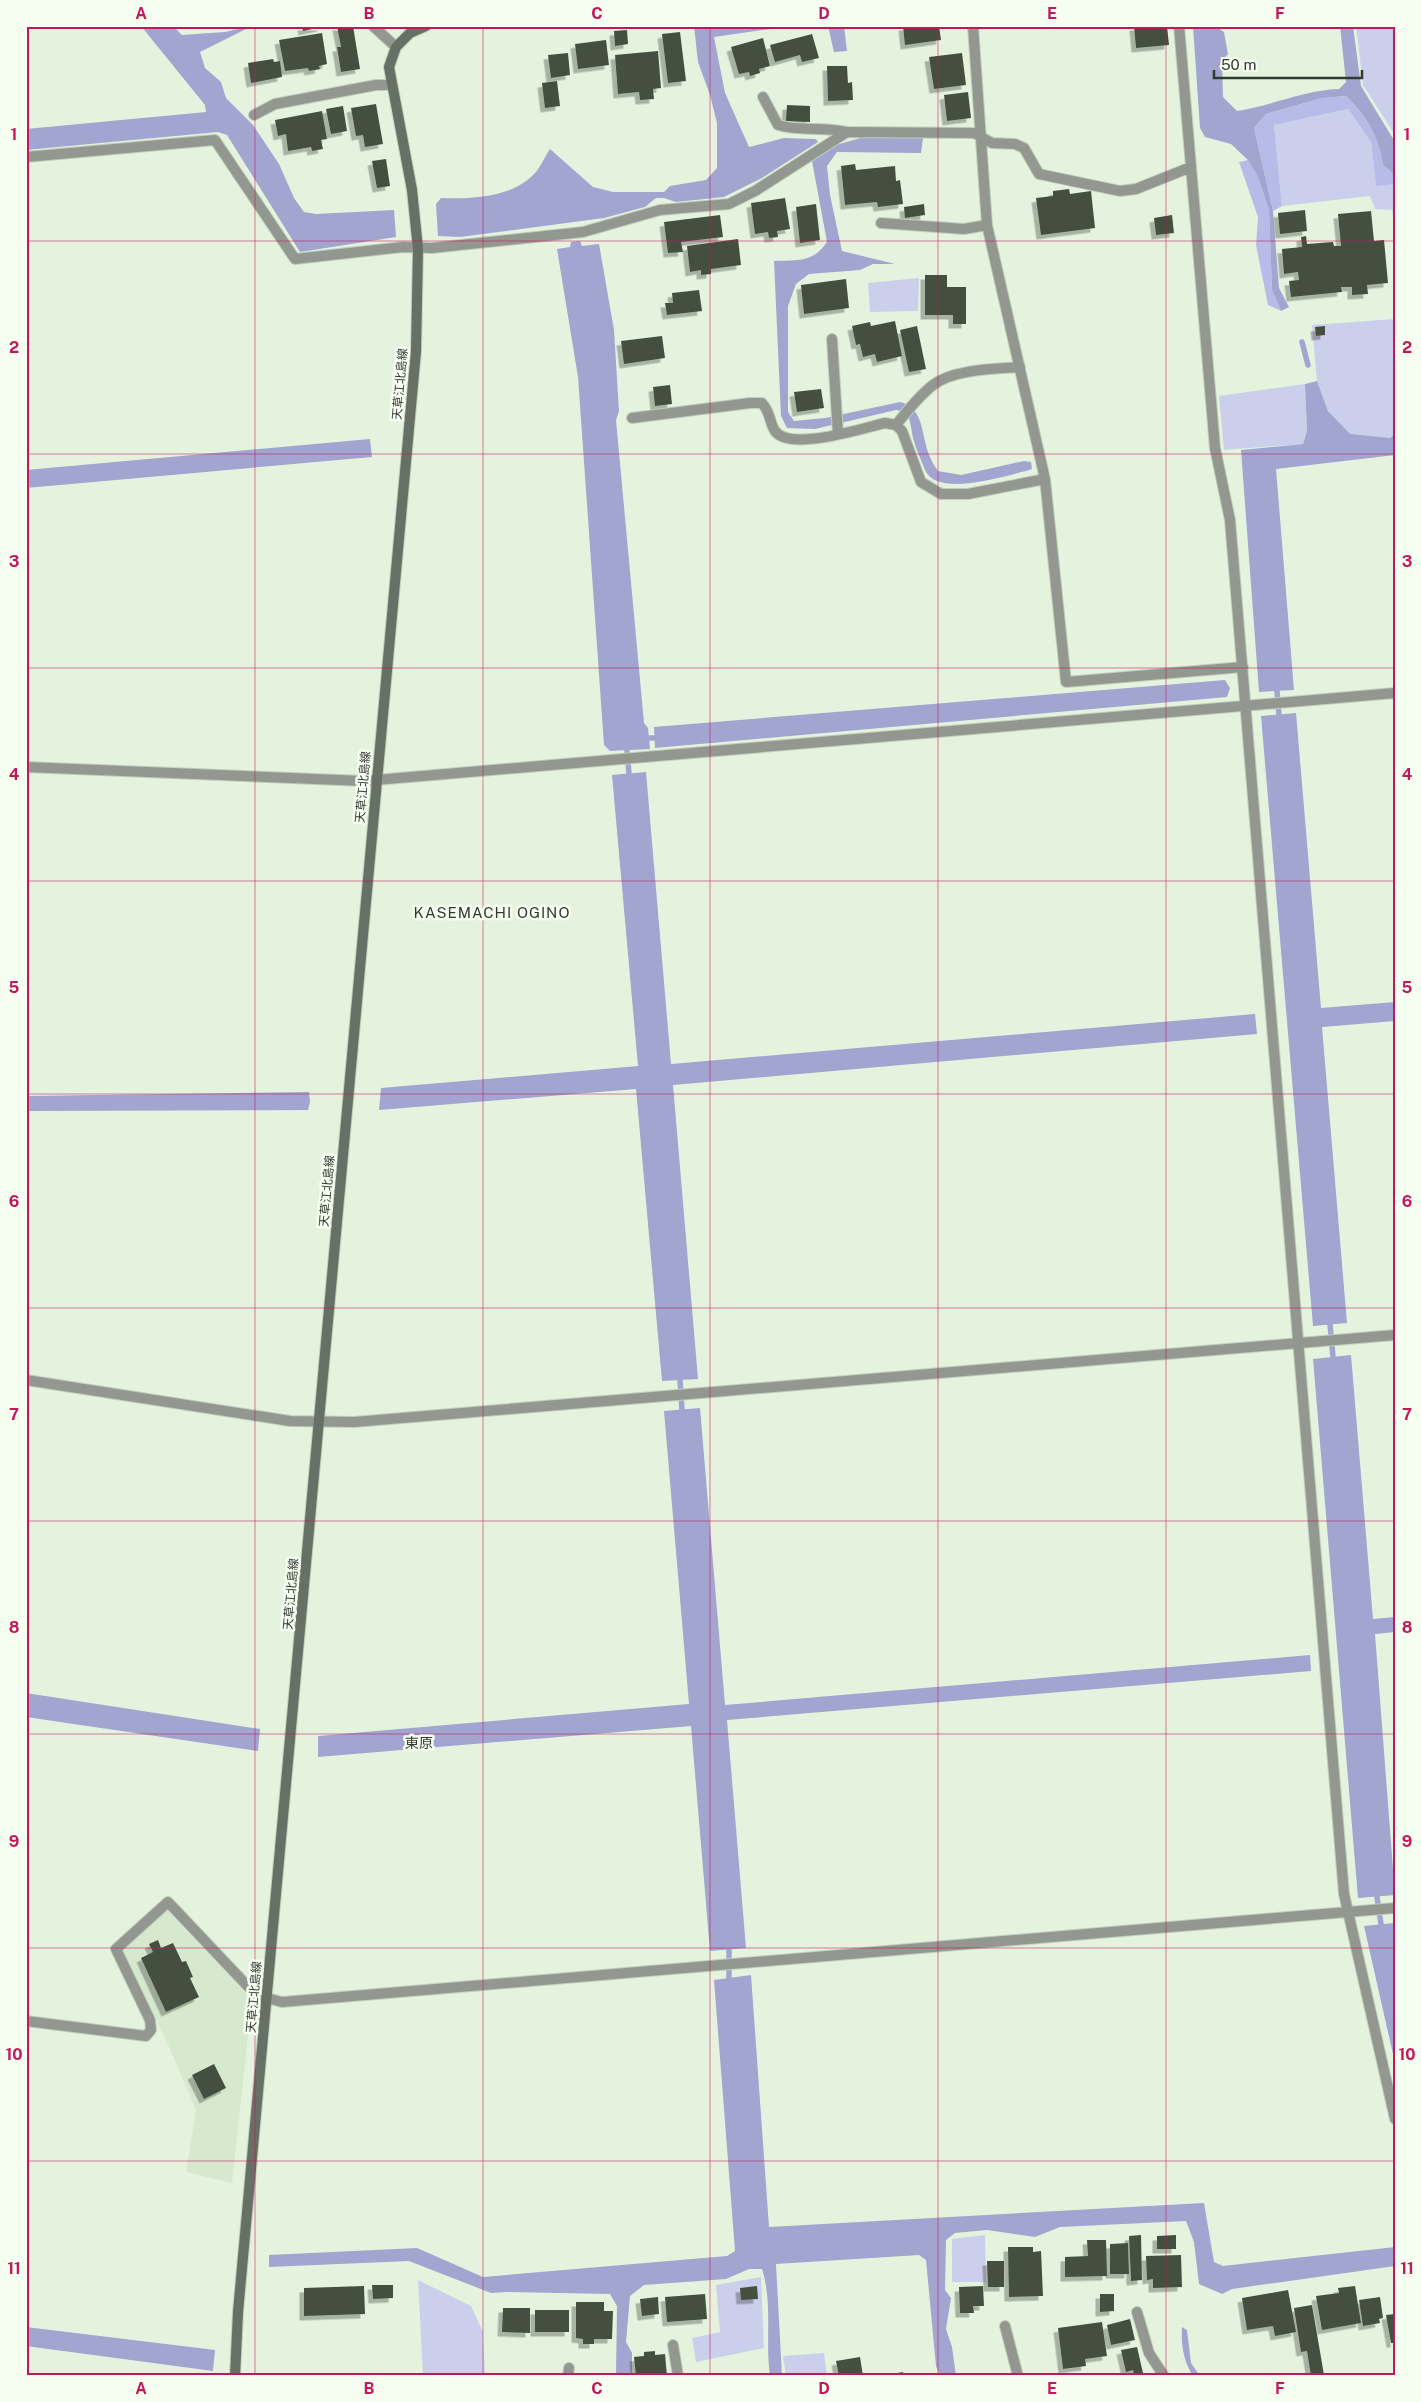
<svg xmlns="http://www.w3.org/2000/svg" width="1421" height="2402" viewBox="0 0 1421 2402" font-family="'Public Sans','Noto Sans JP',sans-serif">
<defs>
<filter id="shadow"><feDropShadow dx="-4.5" dy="4.5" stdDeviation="0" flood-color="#0004"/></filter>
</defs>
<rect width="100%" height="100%" fill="#e5f3de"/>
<!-- built -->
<path fill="#d6e8ce" d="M167,1910l85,90 -20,183 -46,-11 10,-62 -26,-61 -47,-99z"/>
<!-- green -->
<path fill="#cbcfec" d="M1356,26h31v3l8,-1v107l-32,-50z
M1348,109l23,33 5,43 19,-1v50l-3,-24 -17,-1 -5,-13 -88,10 -8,-81z
M919,278l-1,33 -48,1 -2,-29z
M1395,319v115l-5,4 -40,-3 -22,-24 -11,-30 -5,-56z
M1305,384l2,47 -4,13 -79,6 -5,-54z
M985,2235l1,47h-34v-43z
M761,2277l3,71 -68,14 -4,-24 28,-6 -4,-47z
M418,2280l53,26 12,26 2,44h-62z
M824,2353l3,23h-41l-3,-20z"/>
<!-- forest -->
<path fill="#b7bbe7" d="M1346,96c21,22 33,39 37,69l12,10v9l-19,2 -5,-44 -23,-33 -74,16 8,81 -9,5 -19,-83 12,-14 56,-16z
M1248,160l10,17 11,33 3,80 9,21 -13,-6 -12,-60 2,-28 -19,-55z"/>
<!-- water -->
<path fill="#a1a5cf" d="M141,26h32l9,9 43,-3 27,-6 -52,26 5,16 16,14 5,16 27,27 26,39 15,34 10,14 12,2 78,-4 2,27 -96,15 -73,-117 -9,-3 -192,18v-21l180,-17 -1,-7z
M694,26h97l-77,11 11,56 24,54 35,-9 32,1 2,3 -56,36 -38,19 -48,5 -12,-4h-8l-11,9 -41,11 -144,19 -22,-1 -2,-32 5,-6c31,1 72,0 95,-26 5,-6 9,-16 14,-23l43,38 20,5h51l6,-6 36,-6 11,-12v-45l-7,-28 -12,-33z
M828,26h16l3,25 -13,1z
M1193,26h22l9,6 4,22 -6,7 1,36 14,14c34,-5 67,-21 102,-22l7,-7 -6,-56h13l8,60 34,56v33l-12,-10c-4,-29 -16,-48 -37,-69l-24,2 -56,16 -12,14 19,83 6,77 10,19 -8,4 -9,-21 -3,-80 -11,-33 -10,-17 -17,-16 -26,-7 -5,-9z
M864,137l59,1 -2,15 -84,-1 -10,14 3,29 12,56 53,13h-22l-13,6 -51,4 -13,10 -8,22v106l6,9 31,-3 75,-16c25,5 21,36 30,55 2,5 5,10 8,14l23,4 63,-14 7,1 1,7 -6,2c-22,5 -89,27 -101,-1 -4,-10 -9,-21 -12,-32 -2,-10 -2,-17 -7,-26l-10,-2 -81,19 -28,-1 -6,-12 -7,-155c23,-1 39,2 53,-19l-15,-81 24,-16z
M580,241l2,5 17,-2 15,86 5,81 -3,9 28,303 4,5 2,21 -40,2 -6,-6 -26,-368 -21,-128 13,-2 1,-5z
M1317,381l11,30 22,23 40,4 5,-4v21l-119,14 18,221 -35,2 -18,-242 62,-6 4,-13 -2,-47z
M370,439l2,18 -346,31v-18z
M1225,680l5,8 -3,9 -572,51 -1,-21z
M1296,713l25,295 74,-6v19l-73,6 25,296 -34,3 -52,-610z
M646,772l25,292 584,-50 2,20 -584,51 25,294 -36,2 -26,-292 -257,21 2,-22 257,-22 -26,-291z
M309,1092l1,10 -2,8 -282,1v-15z
M1351,1355l22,264 22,-2v15l-20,2 20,261 -37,3 -45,-539z
M700,1408l25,297 585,-50 1,16 -584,49 19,228 -36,3 -19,-225 -373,31v-21l371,-32 -25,-293z
M26,1693l234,36 -2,22 -232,-34z
M1395,1923v140l-31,-137z
M751,1975l18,252 435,-24 10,59 9,4 172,-19v19l-163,23 -10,5 -23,-10 -5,-42 -8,-21 -126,6 -25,10 -48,-7 -32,3 -9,7 -1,50 6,8 -5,31 6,18 4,29h-16l-4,-10 -10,-106 -7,-5 -143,9 6,112h-12c-5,-35 3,-73 -8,-107h-13l-23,10 -82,6 -14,11 -4,46 6,11v23h-16l1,-70 -7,-12 -103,-2 -16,1 -82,-32 -140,6v-12l148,-7 66,29 244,-21 8,-5 -21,-271z
M26,2327l189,23 -2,21 -187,-25z
M1182,2327l5,3 4,33 9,13h-7c-10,-15 -12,-32 -11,-49z"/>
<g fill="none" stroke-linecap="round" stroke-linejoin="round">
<!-- stream -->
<path stroke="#a1a5cf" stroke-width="5.5" d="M1302,342l6,23
M1277,691l2,24
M649,738h5
M627,751l2,23
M1330,1324l3,33
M680,1380l2,30
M1377,1897l4,27
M729,1949v29"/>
</g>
<!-- building -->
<path fill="#44503f" filter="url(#shadow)" d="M302,26h20v1l-19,4z
M337,26h16l7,43 -19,3 -4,-25h4z
M903,26h36l2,14 -36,5z
M1134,26h33l2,19 -33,3z
M627,30l1,14 -13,2 -1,-15z
M680,32l6,49 -18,2 -6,-49z
M322,33l5,31 -8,2 1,3 -11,2 -1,-3 -23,3 -6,-31z
M812,34l7,24 -17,4 -2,-7 -25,7 -5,-17z
M763,38l7,28 -11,3 1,4 -10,3 -1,-4 -10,2 -8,-27z
M606,40l3,25 -31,4 -3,-25z
M658,51l3,37 -8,1 1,10 -14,1 -1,-8 -21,2 -3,-39z
M568,53l2,22 -19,3 -3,-23z
M962,53l4,32 -32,4 -5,-32z
M273,59l1,3 6,-1 2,16 -31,6 -3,-20z
M827,66h20l1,17 4,-1 1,18 -25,1z
M557,81l3,25 -15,2 -3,-25z
M968,92l3,26 -24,3 -3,-26z
M376,104l7,40 -18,3 -2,-12 -7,1 -5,-28z
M787,105l23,1v16l-24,-1z
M343,106l4,25 -16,3 -5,-25z
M322,111l5,28 -6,1 2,9 -11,2 -1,-4 -23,4 -2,-17 -8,2 -3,-16z
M386,159l4,27 -13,2 -5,-27z
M855,164l1,6 39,-4 1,15 4,-1 3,24 -25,3 -1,-5 -32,3 -4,-39z
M1069,189l1,5 21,-3 4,37 -54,7 -5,-37 17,-2v-5z
M785,198l5,31 -13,2 1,6 -9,1 -1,-6 -13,2 -4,-31z
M816,204l4,36 -20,3 -4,-36z
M924,204l1,11 -20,3 -1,-11z
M1305,210l2,21 -27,3 -2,-21z
M1371,211l3,30 10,-1 4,43 -21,2 1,9 -16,1v-8h-11l1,5 -51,5 -2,-16 10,-1 -1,-8 -14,2 -2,-25 20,-2 -1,-10 5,-1 1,8 26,-2 1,4h7l-3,-32z
M720,215l3,22 -42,5 2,10 -15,1 -4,-31z
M1172,215l2,18 -18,2 -2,-17z
M738,239l3,26 -30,4v5l-10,1v-5l-11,2 -3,-26z
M925,275h22v12h19v37h-13v-9h-28z
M846,279l3,29 -45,6 -3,-29z
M699,290l3,21 -35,4 -2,-12h8l-1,-10z
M895,321l7,35 -25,6 -2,-8 -12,3 -3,-13 -4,1 -4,-19 18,-4 1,4z
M917,326l9,43 -17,3 -9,-42z
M1325,326v9l-9,1 -1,-9z
M662,336l3,22 -41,6 -3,-23z
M670,385l2,19 -17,2 -2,-19z
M821,389l3,19 -27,4 -3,-20z
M158,1940l3,8 12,-5 9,19 4,-1 7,16 -3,1 9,19 -33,15 -25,-54 12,-6 -4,-8z
M214,2064l12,24 -22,11 -12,-24z
M1141,2235l1,45 -11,1 -2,-45z
M1176,2235v14h-19v-13z
M1087,2240h19l1,36 -42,1v-20l23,-1z
M1128,2243l1,31h-19v-30z
M1008,2247h25v5l8,-1 2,45 -34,1z
M1181,2255l1,32 -29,1v-9l-6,1 -1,-24z
M987,2261h17v26h-16z
M372,2285h21v13l-20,1z
M364,2286l1,28 -61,2v-28z
M757,2286l1,13 -17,1 -1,-12z
M983,2286l1,20h-11l1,7h-14l-1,-26z
M1355,2286l6,37 -39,7 -6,-34 23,-3 -1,-5z
M1288,2290l8,42 -21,4 -2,-10 -26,4 -5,-32z
M705,2294l2,25 -40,3 -2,-25z
M1100,2294h14v17l-14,1z
M658,2297l1,17 -17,2 -2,-17z
M1380,2297l3,21 -4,1 1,4 -17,3 -4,-26z
M576,2302h28v9h9l-1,28h-18v5h-11v-5l-7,-1z
M1312,2305l12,70 -7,1h-6l-4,-25 -6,1 -7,-44z
M503,2308h27v25l-28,-1z
M535,2310h34v22h-34z
M1395,2314v29h-4l-5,-28z
M1130,2319l5,21 -24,5 -4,-20z
M1102,2322l5,34 -22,3 1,7 -23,3 -5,-41z
M1137,2347l6,26 -9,2 -1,-5 -7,2 -5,-22z
M655,2351v4l10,-1 2,22h-31l-2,-19 10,-1v-4z
M860,2357l3,19h-24l-3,-15z
M903,2372l1,4h-18v-1z
M519,2374h30v2h-30z"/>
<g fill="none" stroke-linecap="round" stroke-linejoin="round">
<defs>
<path id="street" d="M373,26l23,21
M973,26l14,199 58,254 21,203 177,-15
M1179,26l36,422 15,72 114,1374 51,225
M763,97l15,28c23,7 46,1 69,7
M254,115l21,-11 101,-19h16
M26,157l189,-17 80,119 108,-12 29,1 151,-16 77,-22 69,-6 26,-13 92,-59 127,1 18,10 23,1 9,4 15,26 81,17 16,-2 55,-22
M881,223l83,6 23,-4
M832,339l6,95
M632,418l118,-15h12c9,10 7,19 13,28 15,21 88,-3 110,-8l11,2 6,6 19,51 20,12h27l77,-15
M896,425c11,-14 23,-29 37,-40 21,-16 62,-16 87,-18
M26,767l338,14 1031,-88
M26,1380l264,41 64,1 1041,-87
M26,2021l120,15 5,-6 -1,-10 -34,-71 52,-47 88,93 26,7 1113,-94
M1137,2312l12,41 15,23
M1005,2326l13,50
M673,2345l5,31
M568,2376l1,-8"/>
<path id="secondary" d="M235,2376l3,-64 178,-1961 2,-102 -6,-59 -23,-123 7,-20 14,-14 16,-7"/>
</defs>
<!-- street casing -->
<use href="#street" stroke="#c1cebb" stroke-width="12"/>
<!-- secondary casing -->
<use href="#secondary" stroke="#c1cebb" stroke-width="12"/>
<!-- street -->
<use href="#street" stroke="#929890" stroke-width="10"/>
<!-- secondary -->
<use href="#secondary" stroke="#677064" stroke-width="10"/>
</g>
<!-- grid -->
<path fill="none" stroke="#c2185b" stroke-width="1" stroke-opacity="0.55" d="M255,26v2350M483,26v2350M710,26v2350M938,26v2350M1166,26v2350M26,241h1369M26,454h1369M26,668h1369M26,881h1369M26,1094h1369M26,1308h1369M26,1521h1369M26,1734h1369M26,1948h1369M26,2161h1369"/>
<g text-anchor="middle" stroke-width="5" stroke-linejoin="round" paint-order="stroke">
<!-- street labels -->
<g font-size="12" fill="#333831" stroke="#f6fef2">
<text transform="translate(400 384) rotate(-85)" y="4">天草江北島線</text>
<text transform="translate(363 787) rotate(-85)" y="4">天草江北島線</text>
<text transform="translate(327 1191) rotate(-85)" y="4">天草江北島線</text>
<text transform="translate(291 1594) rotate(-85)" y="4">天草江北島線</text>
<text transform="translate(254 1997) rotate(-85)" y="4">天草江北島線</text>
</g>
<!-- neighbourhood labels -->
<g font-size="14" fill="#333831" stroke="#f6fef2">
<text x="419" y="1748">東原</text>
</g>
<!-- quarter labels -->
<g font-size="15" letter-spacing="1" fill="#333831" stroke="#f6fef2">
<text x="492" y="918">KASEMACHI OGINO</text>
</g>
</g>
<!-- border -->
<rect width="1421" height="2402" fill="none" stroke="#f6fef2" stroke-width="55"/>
<!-- scale -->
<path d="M1214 70v8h148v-8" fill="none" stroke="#333831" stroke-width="2.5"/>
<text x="1221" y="70" font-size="15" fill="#333831" stroke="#f6fef2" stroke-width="4" paint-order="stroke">50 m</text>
<rect x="28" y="28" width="1366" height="2346" fill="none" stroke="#c2185b" stroke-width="2"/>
<g font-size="16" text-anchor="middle" font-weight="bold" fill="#c2185b">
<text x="141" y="19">A</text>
<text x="369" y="19">B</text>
<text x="597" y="19">C</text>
<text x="824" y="19">D</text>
<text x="1052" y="19">E</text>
<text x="1280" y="19">F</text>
<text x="14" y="140">1</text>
<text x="1407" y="140">1</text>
<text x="14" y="353">2</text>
<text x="1407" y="353">2</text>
<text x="14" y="567">3</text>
<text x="1407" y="567">3</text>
<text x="14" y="780">4</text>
<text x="1407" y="780">4</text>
<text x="14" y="993">5</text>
<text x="1407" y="993">5</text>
<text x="14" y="1207">6</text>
<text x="1407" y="1207">6</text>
<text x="14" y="1420">7</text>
<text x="1407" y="1420">7</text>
<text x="14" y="1633">8</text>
<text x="1407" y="1633">8</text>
<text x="14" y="1847">9</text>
<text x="1407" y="1847">9</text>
<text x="14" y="2060">10</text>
<text x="1407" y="2060">10</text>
<text x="14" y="2274">11</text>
<text x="1407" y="2274">11</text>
<text x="141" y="2394">A</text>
<text x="369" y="2394">B</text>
<text x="597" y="2394">C</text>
<text x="824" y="2394">D</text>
<text x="1052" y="2394">E</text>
<text x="1280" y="2394">F</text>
</g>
</svg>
